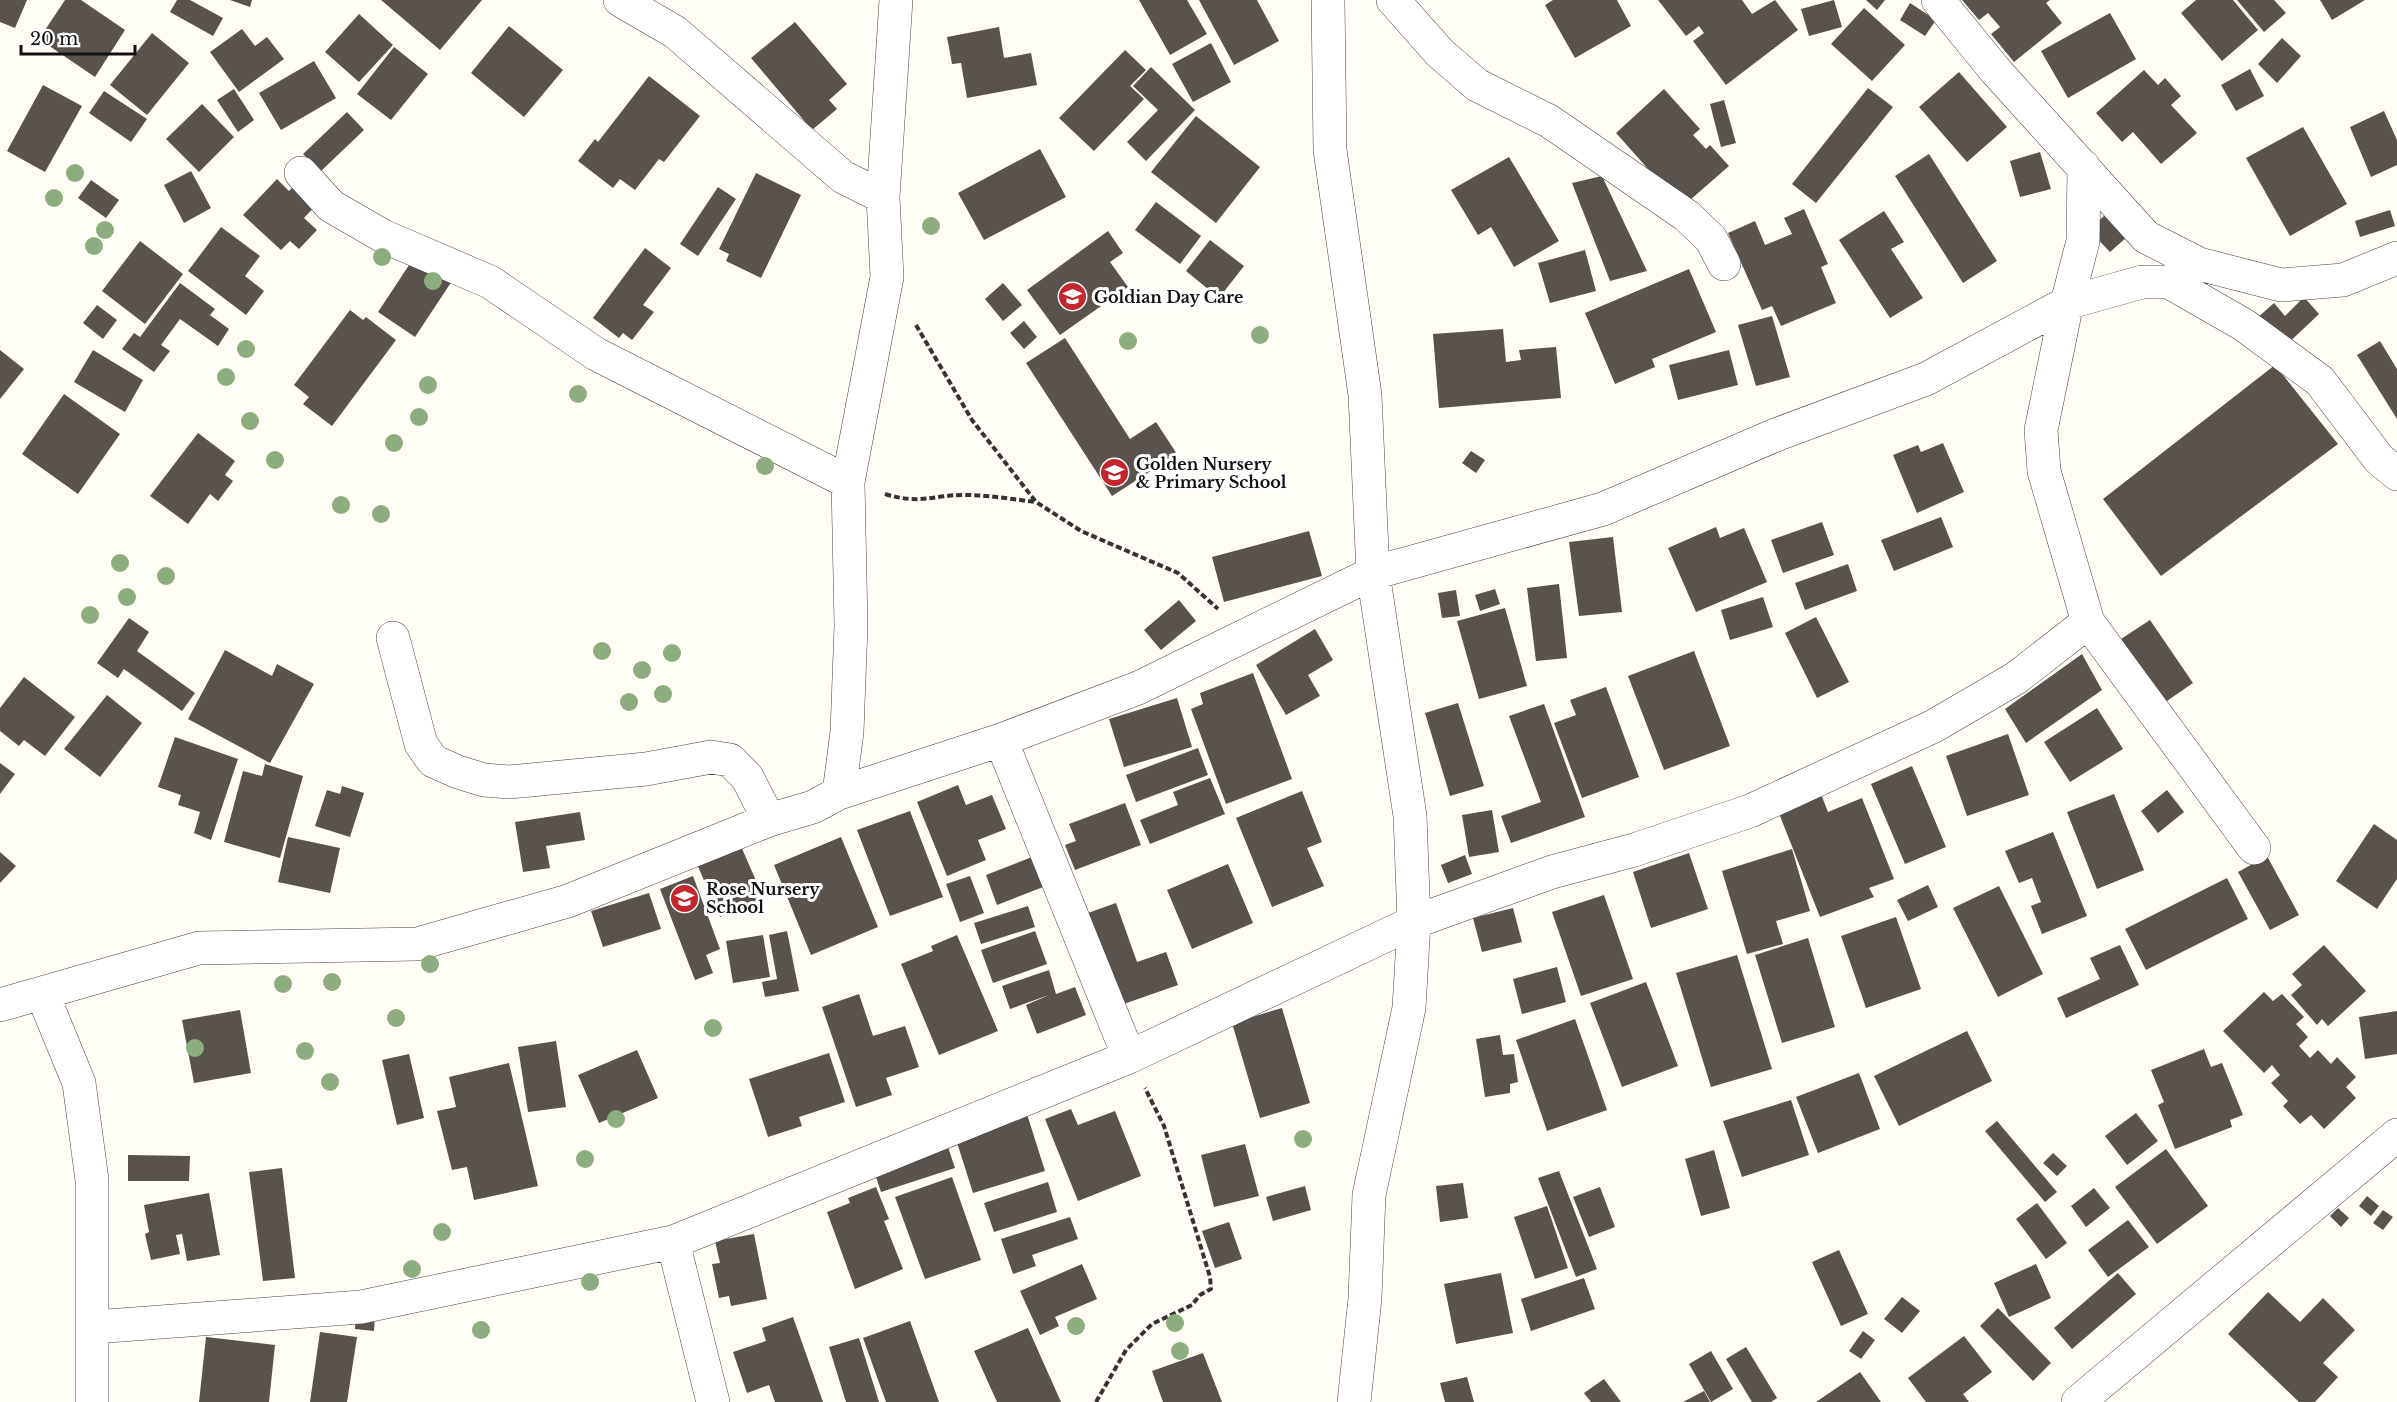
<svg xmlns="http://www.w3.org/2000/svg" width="2397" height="1402" viewBox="0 0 2397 1402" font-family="'Libre Baskerville',serif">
<rect width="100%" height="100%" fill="#fffdf5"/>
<!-- building -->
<path fill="#5a524d" d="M0,0h27l-12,28 -15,-6z
M65,0h16l44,30 -30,47 -56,-38z
M177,0h13l33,18 -10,18 -43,-24z
M230,0h22l-2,7z
M381,0h101l-42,50z
M1139,0h48l20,34 -37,21z
M1199,0h58l22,41 -45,24z
M1553,0h64l14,26 -56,32 -30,-53z
M1658,0h84l10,14 23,-14 23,30 -72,55 -33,-44 11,-8 -5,-7 -13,10z
M1834,0l8,27 -33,9 -8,-27z
M1866,0h19l-8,10z
M1962,0h88l-4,3 16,20 -48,39 -23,-28 9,-7 -12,-14 -9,7z
M2196,0h37l25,30 -36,31 -41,-48z
M2237,0h37l12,13 -22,19z
M2320,0h45l-33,20z
M1910,3l26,17 -11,16 -25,-16z
M1864,8l41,37 -33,36 -41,-37z
M2110,13l26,46 -68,39 -27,-47z
M359,14l34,31 -34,37 -34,-30z
M795,22l52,62 -18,16 8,9 -25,21 -61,-72z
M509,26l54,44 -39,47 -53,-44z
M999,27l5,31 27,-5 6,32 -70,13 -6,-35 -9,1 -5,-27z
M242,29l13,17 12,-9 17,22 -45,33 -29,-40z
M152,33l37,30 -42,52 -37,-30z
M2282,38l19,18 -24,27 -19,-19z
M1211,43l20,39 -38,20 -21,-38z
M394,47l34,27 -37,46 -34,-26z
M1125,50l21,20 -16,16 14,13 -50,52 -35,-33z
M314,61l22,37 -55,32 -22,-37z
M1151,67l44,43 -49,51 -19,-19 31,-32 -25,-24z
M2250,69l14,27 -28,15 -15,-26z
M2144,70l14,15 7,-7 16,18 -10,9 26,28 -36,31 -28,-32 -11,10 -26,-29z
M1959,72l48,55 -40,35 -48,-55z
M649,76l51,40 -36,46 -5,-3 -24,31 -15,-11 -7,9 -35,-27 17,-22 3,3z
M43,85l39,21 -37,66 -38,-21z
M1868,88l25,19 -77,96 -24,-19z
M234,89l20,31 -16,12 -21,-32z
M1664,89l36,40 -7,6 13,14 4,-4 19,21 -47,41 -66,-74z
M104,91l43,28 -16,23 -42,-29z
M1724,100l12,43 -15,4 -11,-43z
M202,104l32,33 -35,35 -33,-33z
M2384,111l13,29v25l-26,12 -21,-50z
M347,112l17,18 -43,41 -18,-17z
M1196,116l64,51 -44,56 -65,-51z
M2303,127l44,77 -57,32 -44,-78z
M1040,149l26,48 -82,43 -26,-47z
M2040,152l11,37 -31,8 -10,-36z
M1929,154l68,107 -34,22 -68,-107z
M1509,157l50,84 -45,26 -23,-40 -13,8 -27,-45z
M191,171l20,37 -27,15 -20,-38z
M756,173l45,22 -40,83 -35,-17 3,-7 -10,-5z
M1602,176l45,95 -37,10 -38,-98z
M277,179l12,12 5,-5 21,20 -11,12 13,12 -18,19 -9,-8 -9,9 -38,-35z
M91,180l28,20 -13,18 -28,-20z
M718,187l18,12 -38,57 -18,-12z
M1156,202l45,34 -21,28 -45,-34z
M1804,209l24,55 -7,3 15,36 -55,23 -9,-20 -10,4 -34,-77 27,-12 10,24 27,-11 -8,-16z
M2390,210l5,16 -35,11 -5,-16z
M1884,211l20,31 -13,7 32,49 -33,20 -51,-78z
M2106,214l21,23 -17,15 -21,-22z
M221,227l39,29 -15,20 19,15 -18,24 -58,-44z
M1108,231l15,22 -13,9 18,25 -68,48 -33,-45z
M1210,240l34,26 -25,32 -33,-27z
M140,241l43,33 -38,50 -43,-33z
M645,248l26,20 -28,37 11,7 -22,28 -9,-7 -4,5 -26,-20z
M1585,250l11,41 -46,12 -12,-40z
M415,256l37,25 -37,56 -37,-25z
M1689,269l27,63 -64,27 3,8 -40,17 -30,-71z
M180,283l35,26 -5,6 19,14 -11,17 -38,-27 -19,26 9,6 -16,21 -32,-23 12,-16 6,4z
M1003,283l19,22 -19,16 -18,-22z
M2304,297l15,17 -36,34 -27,-29 18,-16 11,13z
M97,305l20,15 -14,19 -20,-16z
M350,310l13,10 3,-3 30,23 -64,86 -29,-22 6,-7 -15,-12z
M1772,316l18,61 -34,9 -18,-61z
M1024,321l13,16 -13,12 -14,-16z
M1503,329l3,33 15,-2 -2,-10 37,-3 5,51 -122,10 -6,-74z
M1065,338l65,101 26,-17 21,32 -65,42 -86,-133z
M2380,341l17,28v50l-40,-64z
M0,350l24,19 -24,30z
M93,350l50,30 -18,32 -51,-30z
M1729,350l9,35 -60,15 -9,-35z
M2275,365l63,79 -177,132 -58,-77z
M64,394l56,40 -42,60 -56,-40z
M198,433l37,28 -10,14 8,6 -15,20 -8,-7 -22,30 -38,-28z
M1943,443l21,49 -47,21 -24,-58 25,-10 3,7z
M1471,451l14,9 -9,13 -14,-10z
M1941,517l12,30 -59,24 -13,-31z
M1822,522l12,33 -51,18 -12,-33z
M1716,527l4,11 24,-10 23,54 -71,30 -28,-64z
M1309,531l13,45 -98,26 -12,-45z
M1613,537l9,75 -43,4 -10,-74z
M1848,564l9,27 -52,19 -10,-27z
M1559,584l8,74 -31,3 -9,-73z
M1495,589l5,15 -20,7 -5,-16z
M1456,590l4,26 -18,2 -4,-25z
M1763,597l10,30 -43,13 -9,-30z
M1179,600l17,21 -35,29 -17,-20z
M1505,608l22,78 -48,13 -22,-78z
M1816,617l33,65 -32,16 -32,-65z
M129,618l20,14 -12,19 58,42 -13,18 -58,-42 -6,9 -21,-15z
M2150,620l43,63 -29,20 -43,-64z
M1315,629l18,31 -25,15 12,21 -34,19 -30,-50z
M225,650l47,26 5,-12 37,20 -44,79 -82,-44z
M1694,651l36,95 -66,24 -36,-94z
M2082,654l20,36 -76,53 -21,-34z
M1253,673l39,106 -66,25 -35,-95 12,-5 -3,-11z
M24,677l51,40 -30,39 -21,-16 -5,6 -19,-15v-23z
M1606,687l33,90 -57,21 -28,-75 22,-8 -6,-15z
M107,695l35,28 -42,54 -36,-28z
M1177,698l15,49 -68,20 -15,-48z
M1458,703l26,83 -34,10 -25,-83z
M1544,704l41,113 -74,26 -10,-27 40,-14 -32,-86z
M2097,708l26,41 -53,33 -26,-40z
M2008,734l21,61 -62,21 -21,-60z
M175,737l63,22 -27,81 -17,-7 6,-21 -22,-7 3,-10 -23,-8z
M1198,748l10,27 -72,27 -10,-27z
M0,763l15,11 -15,20z
M265,764l38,12 -23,82 -56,-16 19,-71 19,5z
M1912,766l34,81 -41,17 -34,-80z
M1210,778l15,36 -75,30 -10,-24 38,-15 -5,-13z
M1817,784l11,28 34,-14 32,81 -25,9 5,9 -54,20 -46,-116z
M958,785l8,20 26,-10 14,34 -28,11 8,20 -39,16 -30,-74z
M342,786l22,7 -14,44 -35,-11 12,-36 13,4z
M2167,790l17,22 -26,21 -17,-22z
M1302,791l20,51 -15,6 17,38 -52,21 -36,-89z
M2114,794l30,76 -47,19 -30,-77z
M1125,803l16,42 -66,25 -10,-25 11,-4 -7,-17z
M1492,810l7,42 -30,5 -7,-42z
M910,811l33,86 -53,19 -33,-86z
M580,812l5,28 -39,6 4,22 -27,4 -8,-50z
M2374,824l23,16v39l-20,30 -41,-28z
M2053,832l34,84 -45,18 -11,-28 10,-4 -9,-24 -13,5 -14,-32z
M288,837l52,11 -10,45 -52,-11z
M841,837l37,90 -67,28 -37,-90z
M740,844l24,55 -44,18 -24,-55z
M1792,849l18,62 -34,10 7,23 -36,10 -25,-83z
M0,852l16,14 -16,17z
M1689,853l19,56 -57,19 -18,-56z
M1465,855l7,19 -24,9 -7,-18z
M2267,856l32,59 -29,15 -32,-58z
M1032,857l11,30 -46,18 -11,-30z
M1228,864l25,59 -61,26 -25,-59z
M693,876l27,73 -14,6 7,18 -18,7 -35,-91z
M970,876l14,37 -24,9 -14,-38z
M2227,878l21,41 -102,51 -21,-41z
M1928,885l10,22 -30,14 -11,-21z
M1999,886l44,88 -45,23 -45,-89z
M649,893l12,36 -58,18 -12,-36z
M1604,895l29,84 -52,17 -29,-84z
M1116,903l21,59 29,-10 12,33 -60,21 -33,-92z
M1028,906l7,21 -54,17 -7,-21z
M1513,908l9,34 -40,10 -9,-34z
M1896,917l25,72 -55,19 -25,-72z
M787,931l12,60 -34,6 -3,-15 15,-3 -8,-44z
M1035,931l12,33 -54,19 -12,-33z
M763,935l7,42 -37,6 -7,-42z
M957,935l41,96 -59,24 -38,-91 32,-13 -2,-5z
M1808,938l27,89 -53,16 -27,-88z
M2120,945l19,40 -73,33 -9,-20 43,-19 -10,-21z
M2324,945l42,46 -38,35 -6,-7 -5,6 -26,-30 11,-10 -10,-11z
M1737,955l35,114 -61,18 -35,-114z
M1557,967l9,35 -44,12 -9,-35z
M1049,970l7,24 19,-7 11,28 -49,19 -11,-29 23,-10 -39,14 -8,-23z
M1646,982l32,84 -56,21 -32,-84z
M2264,992l9,9 9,-7 22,23 -8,7 12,13 -9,9 11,12 8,-8 13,14 6,-7 19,20 -10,10 10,11 -32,31 -13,-14 -11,9 -17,-18 5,-5 -17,-18 9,-8 -8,-10 -8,8 -41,-42z
M859,994l14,42 32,-10 14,41 -33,11 6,17 -36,12 -34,-100z
M1282,1008l28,95 -50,15 -28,-95z
M240,1010l11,63 -57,10 -12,-63z
M2397,1011v43l-32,5 -6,-42z
M1575,1019l32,91 -60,21 -31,-91z
M1967,1031l25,50 -93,45 -25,-50z
M1500,1035l3,20 11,-1 4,28 -8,2v9l-25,4 -9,-58z
M556,1041l10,66 -38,5 -10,-65z
M2204,1049l7,18 11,-4 21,52 -13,5 2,7 -57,22 -17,-44 6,-3 -13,-32z
M637,1050l21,48 -59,25 -21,-48z
M829,1053l16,49 -46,15 3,9 -34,11 -19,-58z
M409,1054l15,64 -27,7 -15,-65z
M509,1063l29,123 -64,14 -7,-33 -15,3 -15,-59 19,-4 -7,-30z
M1859,1073l21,56 -62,24 -22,-56z
M1791,1100l18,55 -67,22 -19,-56z
M1071,1109l7,16 37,-14 26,65 -63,25 -33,-82z
M1026,1111l19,60 -72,22 -19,-60z
M2136,1113l22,28 -31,24 -22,-29z
M1997,1121l60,71 -12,10 -60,-71z
M947,1144l8,24 -74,24 -8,-24z
M1245,1144l14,52 -45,11 -13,-52z
M2166,1149l42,57 -51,38 -42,-57z
M1714,1150l16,58 -29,8 -16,-57z
M2053,1153l14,13 -10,10 -14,-13z
M128,1155l62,1 -1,25h-61z
M282,1168l13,110 -32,3 -14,-109z
M1559,1171l38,98 -21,8 -38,-99z
M952,1177l29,83 -56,19 -30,-82z
M1048,1182l9,30 -63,20 -10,-29z
M1463,1183l5,35 -28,4 -4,-36z
M1305,1186l6,24 -38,11 -7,-24z
M876,1187l13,32 -5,2 19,48 -48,20 -28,-77 23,-9 -2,-5z
M1600,1187l15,40 -26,10 -16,-40z
M2094,1188l16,20 -24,19 -15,-21z
M209,1193l11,62 -33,6 -5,-27 -6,1 4,19 -29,6 -6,-26 4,-2 -5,-27z
M2367,1196l12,10 -8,10 -12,-10z
M2037,1203l30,40 -21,16 -30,-40z
M1547,1206l21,62 -33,11 -21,-62z
M2338,1208l11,10 -8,9 -11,-11z
M2383,1210l10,7 -10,13 -10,-7z
M1070,1217l8,22 -46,16 4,11 -23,8 -12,-35z
M2128,1220l21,27 -41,30 -20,-27z
M1229,1222l13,37 -27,9 -13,-37z
M754,1234l13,65 -36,7 -2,-10 -10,2 -7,-34 8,-1 -5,-22z
M1839,1250l29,64 -27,12 -29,-64z
M1082,1264l15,35 -42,18 4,9 -19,9 -20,-44z
M2036,1264l15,34 -42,19 -15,-34z
M1501,1273l12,60 -57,11 -12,-60z
M2118,1273l18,21 -64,55 -18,-21z
M1584,1278l11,31 -64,22 -10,-32z
M2268,1292l32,30 23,-24 32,32 -32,33 15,14 -23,25h-16l-71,-68z
M1902,1297l18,14 -18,22 -18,-14z
M1998,1308l53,55 -18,18 -53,-55z
M356,1313l19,2 -1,16 -19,-2z
M793,1317l30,85h-48l-6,-17 -22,8 -14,-41 33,-11 -4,-13z
M910,1321l29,81h-53l-23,-64z
M1028,1328l33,74h-64l-23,-51z
M1863,1331l12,9 -14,19 -12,-8z
M320,1332l37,5 -10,65h-37z
M1964,1336l28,36 -29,22 6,8h-43l-18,-24z
M206,1337l69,8 -6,57h-70z
M859,1338l20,64h-33l-17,-55z
M1746,1347l31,51 -6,4h-19l-26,-43z
M1711,1351l22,38 -22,13 -22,-38z
M1203,1353l19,49h-59l-11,-31z
M1860,1372l21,30h-65z
M1467,1377l7,25h-29l-5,-19z
M1604,1379l17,23h-30l-7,-9z
M1704,1391l6,11h-27z"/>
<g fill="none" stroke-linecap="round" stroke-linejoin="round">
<defs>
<path id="minor" d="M620,0l55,32 168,145 40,20
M1328,0l2,150 35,245 8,178 37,243 4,106 -5,86 -40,187 -4,103 -11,104
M1393,0l47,53 37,32 72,36 138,95 24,23 13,25
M1938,0l57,70 151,167 53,27 82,21 62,-5 54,-22
M301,173l30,33 52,30 107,46 106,72 252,128
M393,638l28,106 12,17 25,11 26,8 25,2 137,-13 65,-12 19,3 17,17 22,43
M1001,740l128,317
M839,793l162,-53 137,-52 235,-115 230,-64 175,-75 148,-55 141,-76 16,-62 1,-74
M2254,848l-166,-226 -44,-151 -3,-41 26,-127 75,-21h27l75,43 76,56 59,78 18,15
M42,993l37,90 13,97v222
M0,1005l199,-57 218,-4 151,-43 201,-81 44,-13 26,-14 8,-61 4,-107 -3,-143 39,-205 -4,-80 13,-197
M673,1242l40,160
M94,1327l267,-20 312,-65 456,-185 285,-135 138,-50 82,-22 116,-39 184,-85 82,-48 72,-56
M2078,1402l319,-267"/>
</defs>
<!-- minor casing -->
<use href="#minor" stroke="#444" stroke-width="34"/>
<!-- path -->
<path stroke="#333" stroke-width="4" stroke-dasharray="6 3" stroke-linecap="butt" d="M916,325l56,95 64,82 45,29 97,42 40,36
M885,494c37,11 46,1 79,1 24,0 48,4 71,7
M1096,1402l30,-52 26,-26 40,-19 8,-10 11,-6 -1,-12 -46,-151 -19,-38"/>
<!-- minor -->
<use href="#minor" stroke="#fff" stroke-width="33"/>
</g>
<!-- trees -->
<g fill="#8dad7f">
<circle cx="75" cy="173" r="9"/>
<circle cx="54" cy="198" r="9"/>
<circle cx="931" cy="226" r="9"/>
<circle cx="105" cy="230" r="9"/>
<circle cx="94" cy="246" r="9"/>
<circle cx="382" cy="257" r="9"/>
<circle cx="433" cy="281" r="9"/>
<circle cx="1260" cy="335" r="9"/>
<circle cx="1128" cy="341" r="9"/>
<circle cx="246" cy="349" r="9"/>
<circle cx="226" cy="377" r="9"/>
<circle cx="428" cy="385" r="9"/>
<circle cx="578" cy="394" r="9"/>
<circle cx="419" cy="417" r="9"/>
<circle cx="250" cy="421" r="9"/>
<circle cx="394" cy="443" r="9"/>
<circle cx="275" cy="460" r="9"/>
<circle cx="765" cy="466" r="9"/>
<circle cx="341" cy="505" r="9"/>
<circle cx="381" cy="514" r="9"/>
<circle cx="120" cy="563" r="9"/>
<circle cx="166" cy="576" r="9"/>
<circle cx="127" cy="597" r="9"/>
<circle cx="90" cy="615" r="9"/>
<circle cx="602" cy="651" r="9"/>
<circle cx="672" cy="653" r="9"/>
<circle cx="642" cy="670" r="9"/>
<circle cx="663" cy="694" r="9"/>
<circle cx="629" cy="702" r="9"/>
<circle cx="430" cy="964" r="9"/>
<circle cx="332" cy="982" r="9"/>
<circle cx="283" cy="984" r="9"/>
<circle cx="396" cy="1018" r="9"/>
<circle cx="713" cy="1028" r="9"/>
<circle cx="195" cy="1048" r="9"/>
<circle cx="305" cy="1051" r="9"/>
<circle cx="330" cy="1082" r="9"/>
<circle cx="616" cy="1119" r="9"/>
<circle cx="1303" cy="1139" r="9"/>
<circle cx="585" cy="1159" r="9"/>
<circle cx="442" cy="1232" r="9"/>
<circle cx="412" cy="1269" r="9"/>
<circle cx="590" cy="1282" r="9"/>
<circle cx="1175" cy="1323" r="9"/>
<circle cx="1076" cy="1326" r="9"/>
<circle cx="481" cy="1330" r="9"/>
<circle cx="1180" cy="1351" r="9"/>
</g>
<!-- icons -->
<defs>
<symbol id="school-disc" viewBox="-11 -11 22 22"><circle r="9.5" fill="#c4262e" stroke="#fff"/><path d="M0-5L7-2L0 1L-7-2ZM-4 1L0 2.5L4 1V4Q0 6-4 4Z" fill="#fff"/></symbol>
</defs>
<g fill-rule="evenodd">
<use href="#school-disc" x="1056" y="280" width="33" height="33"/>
<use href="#school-disc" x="1098" y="456" width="33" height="33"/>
<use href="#school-disc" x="668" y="882" width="33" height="33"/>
</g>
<g text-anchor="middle" stroke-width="6" stroke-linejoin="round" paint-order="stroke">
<!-- poi labels -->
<g font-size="16" font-weight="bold" fill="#111" stroke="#fff" text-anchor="start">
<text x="1094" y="303">Goldian Day Care</text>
<text x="1136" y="470">Golden Nursery<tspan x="1136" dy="18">&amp; Primary School</tspan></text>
<text x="706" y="895">Rose Nursery<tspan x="706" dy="18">School</tspan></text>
</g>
</g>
<!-- scale -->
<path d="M21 45v9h114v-9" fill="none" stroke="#111111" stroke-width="3"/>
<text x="30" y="45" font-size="18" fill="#111111" stroke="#ffffff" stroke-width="4.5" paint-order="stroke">20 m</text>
</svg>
